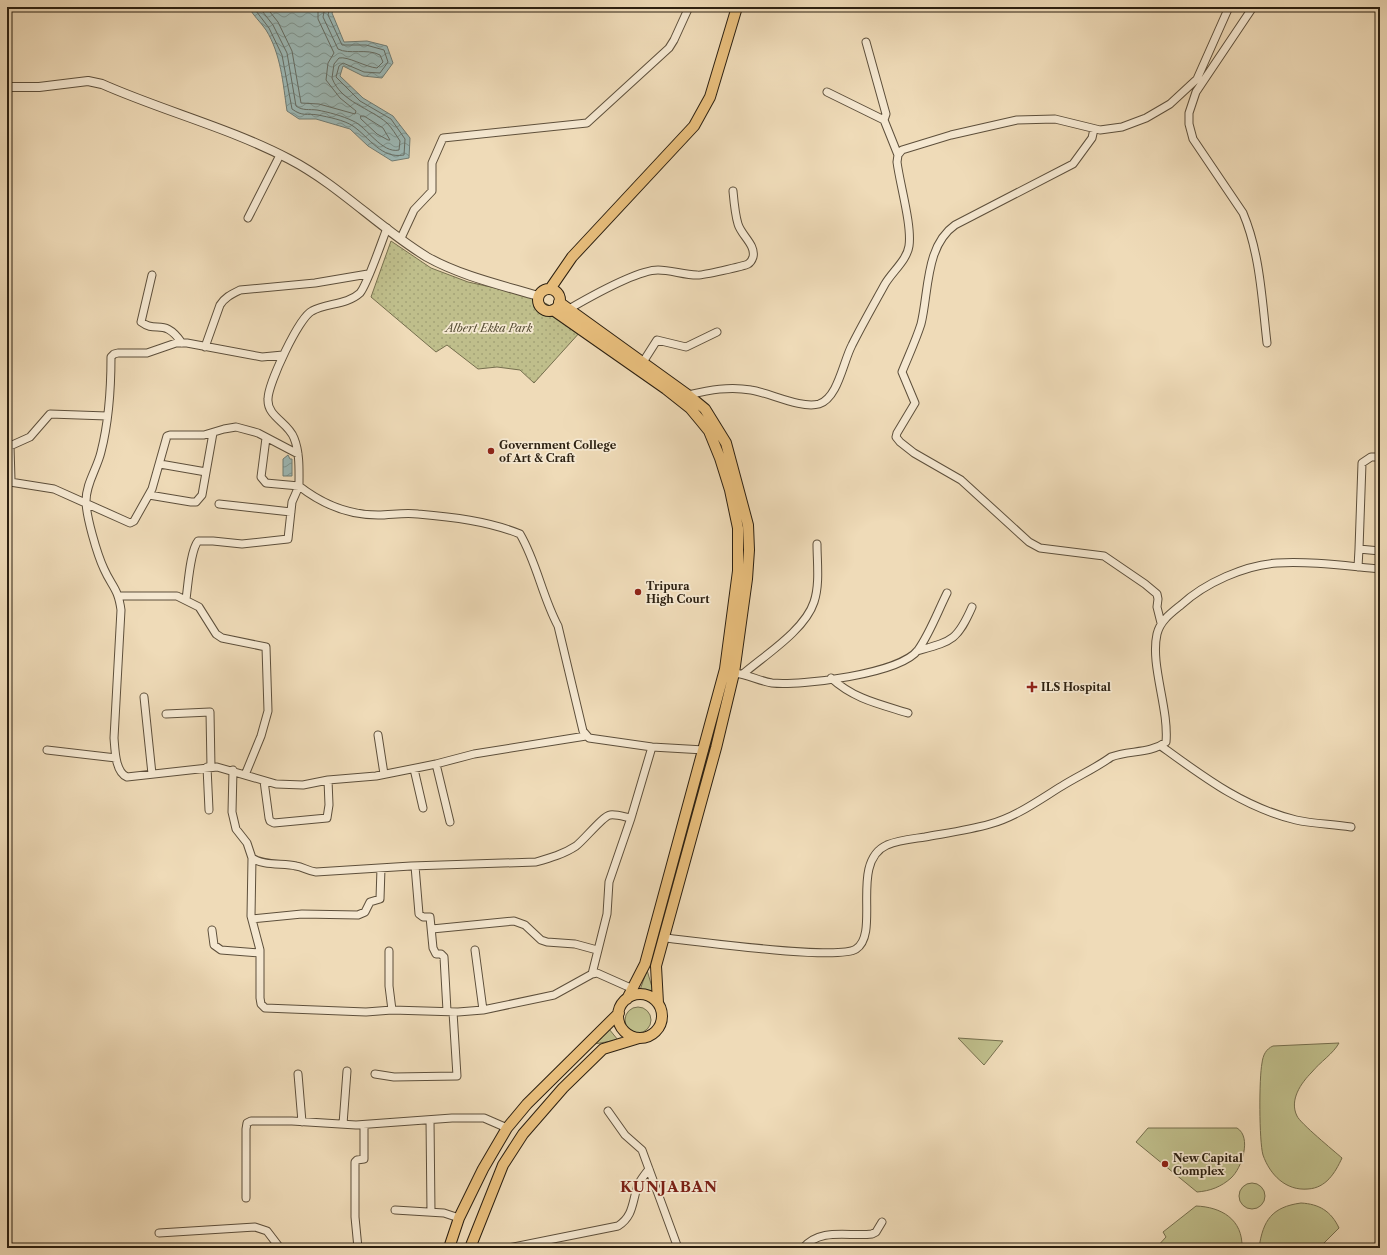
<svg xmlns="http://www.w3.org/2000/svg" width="1387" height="1255" viewBox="0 0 1387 1255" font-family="'Libre Caslon Text',serif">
<defs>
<pattern id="park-dots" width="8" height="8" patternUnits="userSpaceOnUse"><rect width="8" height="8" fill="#bfbe8b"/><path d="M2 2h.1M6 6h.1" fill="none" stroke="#a4a377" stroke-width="1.8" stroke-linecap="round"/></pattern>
<pattern id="water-waves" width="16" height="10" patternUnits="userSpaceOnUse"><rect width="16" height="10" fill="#9cb9b7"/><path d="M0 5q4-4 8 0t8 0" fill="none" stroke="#7f9693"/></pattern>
</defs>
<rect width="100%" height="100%" fill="#efdbb8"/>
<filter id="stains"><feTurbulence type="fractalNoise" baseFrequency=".005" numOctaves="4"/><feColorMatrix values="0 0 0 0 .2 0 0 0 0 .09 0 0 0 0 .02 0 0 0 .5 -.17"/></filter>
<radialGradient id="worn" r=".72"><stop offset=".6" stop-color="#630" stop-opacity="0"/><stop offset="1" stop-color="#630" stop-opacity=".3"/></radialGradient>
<!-- grass -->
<path fill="#bfbe8b" stroke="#766f4e" d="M647,970l7,24 -14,-4z
M625 1020a13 13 0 1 1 26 0a13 13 0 1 1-26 0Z
M609,1029l9,11 -24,4z
M958,1038l45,3 -19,24z
M1339,1043c-6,11 -19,19 -27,29 -11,11 -23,28 -15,44 3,7 37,35 45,42 -7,15 -16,30 -34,31 -22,2 -38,-14 -45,-34 -4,-14 -4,-77 -1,-92 1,-8 4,-14 11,-17z
M1148,1128h89c15,9 5,40 -6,50 -10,9 -21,13 -34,14l-61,-50z
M1239 1196a13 13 0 1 1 26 0a13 13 0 1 1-26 0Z
M1301,1203c18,1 30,8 38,25l-20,20h-60c4,-28 13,-41 42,-45z
M1196,1206c25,1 47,13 46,42h-86l10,-11 -3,-5z"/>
<!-- park -->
<path fill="url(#park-dots)" stroke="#766f4e" d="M391,241l40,27 37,14 59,13 20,9 19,13 15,14 -47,52 -14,-13 -23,-3 -19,2 -31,-24 -11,7 -65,-55z"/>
<!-- water -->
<path fill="url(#water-waves)" stroke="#6f7c75" d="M249,7h86l-3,6 12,29 23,-1 20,5 6,17 -11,15 -19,-2 -20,-10 -3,10 23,22 30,18 17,22 -1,20 -17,3 -24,-15 -18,-17 -34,-10h-17l-12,-8c-4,-27 -6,-57 -21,-81 -6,-9 -13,-14 -17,-23z
M288,455l2,4h2v17h-9v-17z"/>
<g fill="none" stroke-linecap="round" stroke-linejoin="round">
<!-- shore -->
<path stroke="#646c64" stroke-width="1" d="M253,7l16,21 13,27 10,54c11,8 14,4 26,6 10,2 26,5 35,11 17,12 28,33 51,29l1,-16 -14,-20 -31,-18 -24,-24 3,-11 4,-3 21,9 16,1 8,-11 -4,-12 -18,-5h-24l-14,-30 2,-8
M259,7l14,18 14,28 9,53c7,5 13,3 21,4 11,2 26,6 36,11 14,6 29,33 46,29l1,-9c-4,-6 -8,-13 -13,-18 -17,-15 -46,-21 -55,-45l2,-14 5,-6c9,-2 26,9 38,10l6,-6 -3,-7c-13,-7 -31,0 -42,-6l-15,-32 2,-10
M266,7l12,15 14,29 9,52 18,1 36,10 1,-3 -16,-13 -14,-18 2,-17 6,-10 -16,-34v-12
M361,116h3l19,12 7,12h-2l-11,-6 -16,-15z"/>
<defs>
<path id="minor" d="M1253,7l-57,85 -7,21v11l4,15 50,74c17,40 19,87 24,130
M866,42l20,72 -2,6
M827,92l57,28 14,35
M1094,129l-2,9 -19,26 -118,61c-30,21 -26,67 -34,99 -5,16 -13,33 -19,48l13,31 -18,30 -1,4 4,5 14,11 47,27 68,62 11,6 64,8 41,28 12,10 1,5 -1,8 4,16
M248,218l32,-63
M387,228c-5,13 -20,57 -27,65 -13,12 -34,10 -48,18 -13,6 -44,73 -44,88 -1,18 20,23 26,39 6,15 5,32 5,48 23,18 50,29 79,29 13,0 27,-3 40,-1 34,3 70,7 102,20 17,29 22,62 38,92l25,105 6,7 63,9 52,3
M401,238l13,-28 18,-19v-28l11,-25 144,-15 82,-75 5,-8 15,-33
M152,275l-11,47c16,12 23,-5 41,21
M569,309c19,-11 68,-39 89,-39 13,0 26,5 39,5 4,1 47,-9 51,-11 2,-1 4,-4 5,-7 3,-12 -12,-22 -15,-33 -3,-10 -4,-22 -5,-33
M205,347l15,-42c5,-8 12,-11 20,-15l75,-7 53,-9
M283,355l-21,2 -75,-14h-11l-29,10h-29l-4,1 -3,3c0,32 -2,64 -10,95 -4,17 -15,31 -15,49 0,15 11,53 18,68 8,18 14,19 17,41l-7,128c1,11 1,34 13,39l90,-10 59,17 27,1 25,-5 48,-4 60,-12 38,-10 112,-18
M643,362l14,-22 29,7 31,-15
M688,395c22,-5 41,-9 63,-5 19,3 50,19 68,14 19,-6 24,-42 33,-59 10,-20 22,-41 33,-61 7,-12 22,-24 24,-38 3,-21 -9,-61 -12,-84l1,-7 4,-5 49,-15 66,-15 38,-1 45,11 22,-3 24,-9 24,-14 27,-25 32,-72
M160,464l46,8
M10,482l44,7 76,34 4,-2 18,-32 15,-53 3,-1h34l20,-6 12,-2 22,6 40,21
M7,483l4,-3 -1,-34 20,-9 20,-23 57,2
M149,495l42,7h5l6,-7 11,-62
M219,504l72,8
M1359,549l3,-86 9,-6h9
M1358,567l1,-18 21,2
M119,596h58l22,11 17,27 6,4 44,9 2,64 -7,25 -16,39
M186,599c2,-13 4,-48 12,-58h15l29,3 46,-5 4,-37 7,-16 -33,-3 -5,-6 5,-39
M917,651c35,-10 40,-10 55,-44
M734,673c13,1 25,8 38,10 29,3 128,-9 146,-33 12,-17 20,-39 29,-57
M743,674c22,-19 62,-44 71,-72 6,-18 3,-40 3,-58
M831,678c23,21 48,26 77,35
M144,697l8,77
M166,714l44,-2 1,55
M378,735l6,39
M1161,746c44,32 82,61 135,74 18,4 37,4 55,7
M47,750l69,8
M436,764l14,58
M207,767l2,43
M414,769l9,39
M233,770l-1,42 4,17 11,14 5,15c11,8 31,5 44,8 7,1 12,5 20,6l95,-6 125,-4c14,-4 28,-8 40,-16 8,-6 27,-30 34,-31 6,-1 15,2 21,3
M264,781l5,37 1,3 4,2 53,-5 2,-13 -1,-25
M252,858l-1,58 9,34v48l1,6 4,4 101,4 26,-2 66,2 25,-2 71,-15 38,-21 5,-1 36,16
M415,866l4,48 4,3h7l3,31 3,6h5l3,3 3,54
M252,919l50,-5 56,1 7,-3 5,-10 10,-3 1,-31
M432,929l82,-8 11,4 16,15 6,2 28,2 22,6
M212,930l2,15 7,5 39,3
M665,938c30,3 173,23 191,11 25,-16 -7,-87 31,-104 12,-5 25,-6 38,-8 22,-4 44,-7 65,-13 26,-7 49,-24 72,-38 16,-10 34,-18 49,-29 18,-7 39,-3 55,-15 3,-34 -16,-77 -9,-108 3,-13 14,-21 24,-29 24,-22 64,-40 96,-42 34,-2 69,3 103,6
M475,950l8,60
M389,951v35l3,24
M592,974l15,-60 2,-32 22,-64 21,-71
M298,1074l4,48
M375,1074l19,3 63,-1 -4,-64
M608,1111l17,24 17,15 36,98
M430,1120l1,92
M343,1124l4,-53
M246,1198v-69l1,-6 4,-2h41l64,4 96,-7h32l23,10
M395,1210l49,3 15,5
M159,1233l96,-6 12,4 13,17
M358,1248l-3,-31v-55l2,-2 7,-1v-34
M508,1248l110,-22c16,-10 14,-25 20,-41 3,-6 7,-11 11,-16
M785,1248h10
M803,1248c18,-21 46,-11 69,-14l4,-2 6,-10"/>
<path id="tertiary" d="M7,87h32l49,-6 14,3c61,27 128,44 187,75 50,26 90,69 138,98 34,19 74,28 111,39"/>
<path id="primary" d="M550,289l22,-32 122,-131 16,-29 27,-90
M538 300a11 11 0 1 1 22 0a11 11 0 1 1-22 0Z
M559,302l129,93 17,14 21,34 22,82 1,25 -2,29 -13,94 -18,75 -60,218 2,37
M553,310l113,79 24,19 10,12 9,11 11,27 10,32 8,38v43l-13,98 -80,295 -18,35
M618 1016a22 22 0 1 1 44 0a22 22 0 1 1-44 0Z
M449,1248l10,-30 24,-49 24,-41 20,-24 92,-91
M470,1248l33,-83 20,-31 40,-46 40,-39 36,-11"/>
</defs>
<!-- minor casing -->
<use href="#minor" stroke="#5d4f3b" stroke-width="9"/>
<!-- tertiary casing -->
<use href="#tertiary" stroke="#5d4f3b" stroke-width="10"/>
<!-- primary casing -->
<use href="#primary" stroke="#2c2011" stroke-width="12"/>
<!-- minor -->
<use href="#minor" stroke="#f5e8d1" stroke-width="7"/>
<!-- tertiary -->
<use href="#tertiary" stroke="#f5e8d1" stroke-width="8"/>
<!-- primary -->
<use href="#primary" stroke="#e8be7c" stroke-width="10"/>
</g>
<!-- markers -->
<g fill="#8f2418" stroke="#f5e8d1" stroke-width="1.5">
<circle cx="491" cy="451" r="4"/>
<circle cx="638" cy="592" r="4"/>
<path d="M1030 681h4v4h4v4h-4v4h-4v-4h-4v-4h4z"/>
<circle cx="1165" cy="1164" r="4"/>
</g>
<g text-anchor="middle" stroke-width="3.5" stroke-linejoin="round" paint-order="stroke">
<!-- park labels -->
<g font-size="11" font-style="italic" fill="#584f36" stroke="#f5e8d1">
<text x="489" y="332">Albert Ekka Park</text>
</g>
<!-- poi labels -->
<g font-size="11" font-weight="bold" fill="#2c2011" stroke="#f5e8d1" text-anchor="start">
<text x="499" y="449">Government College<tspan x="499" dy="13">of Art &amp; Craft</tspan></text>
<text x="646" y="590">Tripura<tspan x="646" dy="13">High Court</tspan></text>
<text x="1041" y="691">ILS Hospital</text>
<text x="1173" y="1162">New Capital<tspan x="1173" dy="13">Complex</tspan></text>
</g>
<!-- district labels -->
<g font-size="15" font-weight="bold" letter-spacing="1" fill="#7a1f14" stroke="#f5e8d1">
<text x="669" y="1192">KUNJABAN</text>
</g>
</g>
<!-- margin -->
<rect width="1387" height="1255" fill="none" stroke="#efdbb8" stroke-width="24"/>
<rect x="8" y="8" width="1371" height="1239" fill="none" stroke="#2c2011" stroke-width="2"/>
<rect x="12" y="12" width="1363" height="1231" fill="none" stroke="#2c2011"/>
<rect width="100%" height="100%" filter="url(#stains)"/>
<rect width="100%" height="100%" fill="url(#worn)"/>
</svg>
